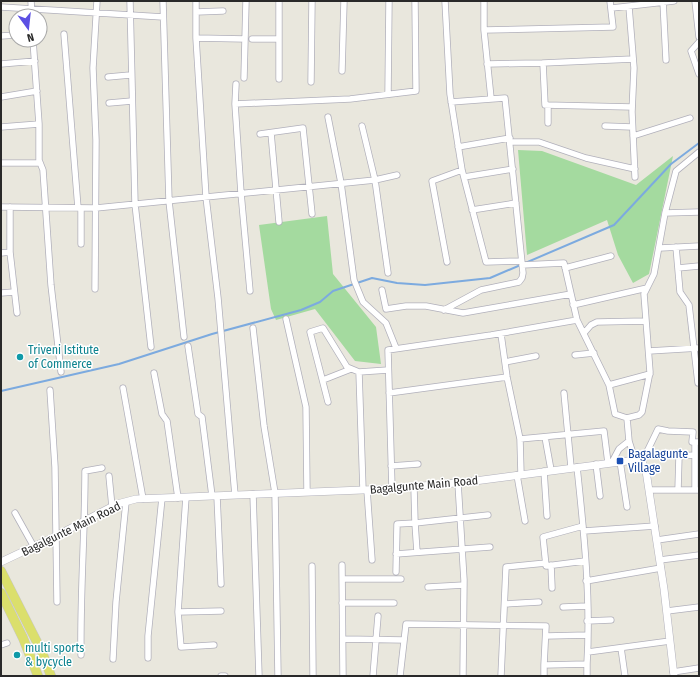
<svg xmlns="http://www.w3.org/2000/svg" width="700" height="677" viewBox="0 0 700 677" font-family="'Fira Sans Condensed',sans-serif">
<rect width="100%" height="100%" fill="#e9e7dd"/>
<!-- green -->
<path fill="#a4da9f" d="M518,150l24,1 94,34 37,-29 -24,118 -16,9 -15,-28 -11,-35 -80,35z
M327,216l6,58 43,53 5,37 -26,-3 -40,-52 -39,11 -5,-11 -12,-84z"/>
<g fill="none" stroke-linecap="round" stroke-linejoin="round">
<!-- stream -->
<path stroke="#7caadf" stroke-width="2" d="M1,391l118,-27 93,-30 89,-24 19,-8 13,-11 39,-13 25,5 28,2 65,-7 124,-53 57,-61 28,-21"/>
<defs>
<path id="minor" d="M31,1l1,15
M130,1l5,203 16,143
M163,1l6,200 15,136
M196,1v37l10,159 12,101 17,197
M445,1l5,93 12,76 24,92 35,-1
M484,1v29l7,68
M663,1l3,59
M695,1l4,36
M1,7l162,10
M629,7l5,61 -2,44 3,65
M612,8l62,-7
M196,12l27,-1
M484,30l129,-3 -3,-26
M64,34l14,174
M1,36l15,-1
M196,38l49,1
M252,39h27
M33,40l6,84v36l4,10 8,115 10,87
M699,42l-8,9 8,23
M543,63l2,42 87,2
M1,64l34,-3
M487,64l56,-1 90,-4
M342,71l2,-70
M108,77l22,-2
M244,78l2,-77
M279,79v-78
M311,82l1,-81
M388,94l1,-93
M1,97l36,-6
M109,103l23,-2
M235,104l1,-20
M328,117l13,66 13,97 9,22 23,21 10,25
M548,123v-18
M362,126l13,54 13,93
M605,126l27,1
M1,127l38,-3
M271,133l8,89
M260,134l43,-6 9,86
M633,136l57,-18
M510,142h29l47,16 49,11
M458,147l52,-9
M1,163h39
M464,177l49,-8
M1,207l95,1 279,-28 22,-5
M10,207v45l7,61
M81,208v36
M472,210l44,-7
M665,213l34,-1
M676,247l4,45 9,13 9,78
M660,248l39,-2
M1,253l9,-1
M447,262l-15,-81 30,-11
M565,268l46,-12
M678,268l21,-2
M95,289l1,-149 -3,-72 4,-67
M382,290l4,19 20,-3h20l37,7 108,-19
M250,291l-9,-98 -6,-89 115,-5 66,-8 -1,-90
M1,293l13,-1
M573,305l74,-17
M444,310l37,-20 38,-8 3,-4 1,-5 -18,-175 -54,4
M286,319l20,88 1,85
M577,320l32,65 6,29 12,4 12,-3 3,-3 8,-40 -6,-78 10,-20 11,-61 11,-42 23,-19
M253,328l11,98 11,67 3,183
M584,333l7,-8 6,-3 49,-1
M501,334l6,43 13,62 1,35
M188,346l10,68 4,3 10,79
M649,351l50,-3
M575,355l19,-2
M505,362l31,-6
M154,373l8,41 5,7 11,77
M323,380l28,-11
M609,385l41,-11
M123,388l20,111
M50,390l5,77 2,135
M389,393l118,-16
M564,393l7,74
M328,402l-18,-70 13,-4 24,39 12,5
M627,418l2,23 6,19
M545,437l6,33
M520,439l84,-8 4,32
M695,442v48
M620,461l7,46
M612,462l7,-13 10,-8
M642,462l16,-33 10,2 25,1 -1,10h7
M596,464l4,32
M391,466l27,-2
M577,467c7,65 14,132 10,197
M544,471l3,45
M517,475l8,46
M109,476l3,31
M458,483l6,97 -1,96
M392,489l-4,-139 103,-15 86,-15 -13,-57 -42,2
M363,490l-4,-118 29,-2
M367,490l5,70
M649,490h50
M678,490l1,-34 15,-1
M253,494l6,182
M217,496l4,88
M186,497l-8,115 43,-1
M15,513l19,34
M583,526l-40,11 3,29 39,-5
M584,531l71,-5
M657,540l42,-6
M417,552l-2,-29 73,-8
M396,554l94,-7
M660,560l39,-5
M342,565l1,111
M551,565l1,23
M312,566l1,110
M396,572l1,-48 18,-1 -1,-36
M343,579h58
M586,581l75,-13
M428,587l36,-2
M342,603h52
M505,604l34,-2
M563,607l24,-1
M667,611l32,-4
M178,612l3,35 33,-2
M587,621l24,-1
M546,636l42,-1
M343,639l61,1
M1,645l6,-2
M621,648l4,28
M588,652l82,-11
M81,655c-1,-61 4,-123 4,-184l17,-3
M148,658v-22l14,-138
M113,659l3,-57 10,-100
M673,672l26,-4
M221,676h4
M373,676l5,-60
M400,676l6,-52 140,2 -2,39
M501,676l5,-109 40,-4
M544,676v-11l43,-1v12"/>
<path id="tertiary" d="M1,562l55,-26 61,-32 19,-5 252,-10 79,-7 168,-22 7,2 4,9 18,118 10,87"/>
<path id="primary" d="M1,571l41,81 9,24
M1,593l22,45 15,38"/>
</defs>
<!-- minor casing -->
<use href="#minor" stroke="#b1b0bb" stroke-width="7"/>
<!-- tertiary casing -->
<use href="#tertiary" stroke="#b1b0bb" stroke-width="8"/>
<!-- primary casing -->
<use href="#primary" stroke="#c7c7c7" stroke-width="10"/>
<!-- minor -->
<use href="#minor" stroke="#fff" stroke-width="5.5"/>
<!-- tertiary -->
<use href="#tertiary" stroke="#fff" stroke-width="7"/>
<!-- primary -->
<use href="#primary" stroke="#dbdf6c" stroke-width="9"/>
</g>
<!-- markers -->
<g fill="#0f9aa8" stroke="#fff" stroke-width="1.5">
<circle cx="20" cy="357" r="4"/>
<circle cx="17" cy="655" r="4"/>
</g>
<rect fill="#1a4fb4" stroke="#fff" stroke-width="1.5" x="616" y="457" width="8" height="8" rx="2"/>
<g text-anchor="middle" stroke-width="3" stroke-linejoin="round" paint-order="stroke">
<!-- culture labels -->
<g font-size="12" fill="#0d838f" stroke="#fff" text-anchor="start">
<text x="28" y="354">Triveni Istitute<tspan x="28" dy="14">of Commerce</tspan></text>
<text x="25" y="652">multi sports<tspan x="25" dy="14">&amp; bycycle</tspan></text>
</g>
<!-- transit labels -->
<g font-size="12" fill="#164399" stroke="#fff" text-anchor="start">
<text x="628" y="458">Bagalagunte<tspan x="628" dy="14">Village</tspan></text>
</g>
<!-- street labels -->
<g font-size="12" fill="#292929" stroke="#fff">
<text transform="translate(424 485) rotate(-5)" y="4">Bagalgunte Main Road</text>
<text transform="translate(71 529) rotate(-26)" y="4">Bagalgunte Main Road</text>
</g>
</g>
<!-- border -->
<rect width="700" height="677" fill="none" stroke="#292929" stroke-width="4"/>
<!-- north arrow -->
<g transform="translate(28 28) rotate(165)"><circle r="19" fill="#ffffff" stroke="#a9a9a9"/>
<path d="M0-3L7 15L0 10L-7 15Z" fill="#5c50e3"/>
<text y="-6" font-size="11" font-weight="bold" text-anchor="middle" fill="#292929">N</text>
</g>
</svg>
